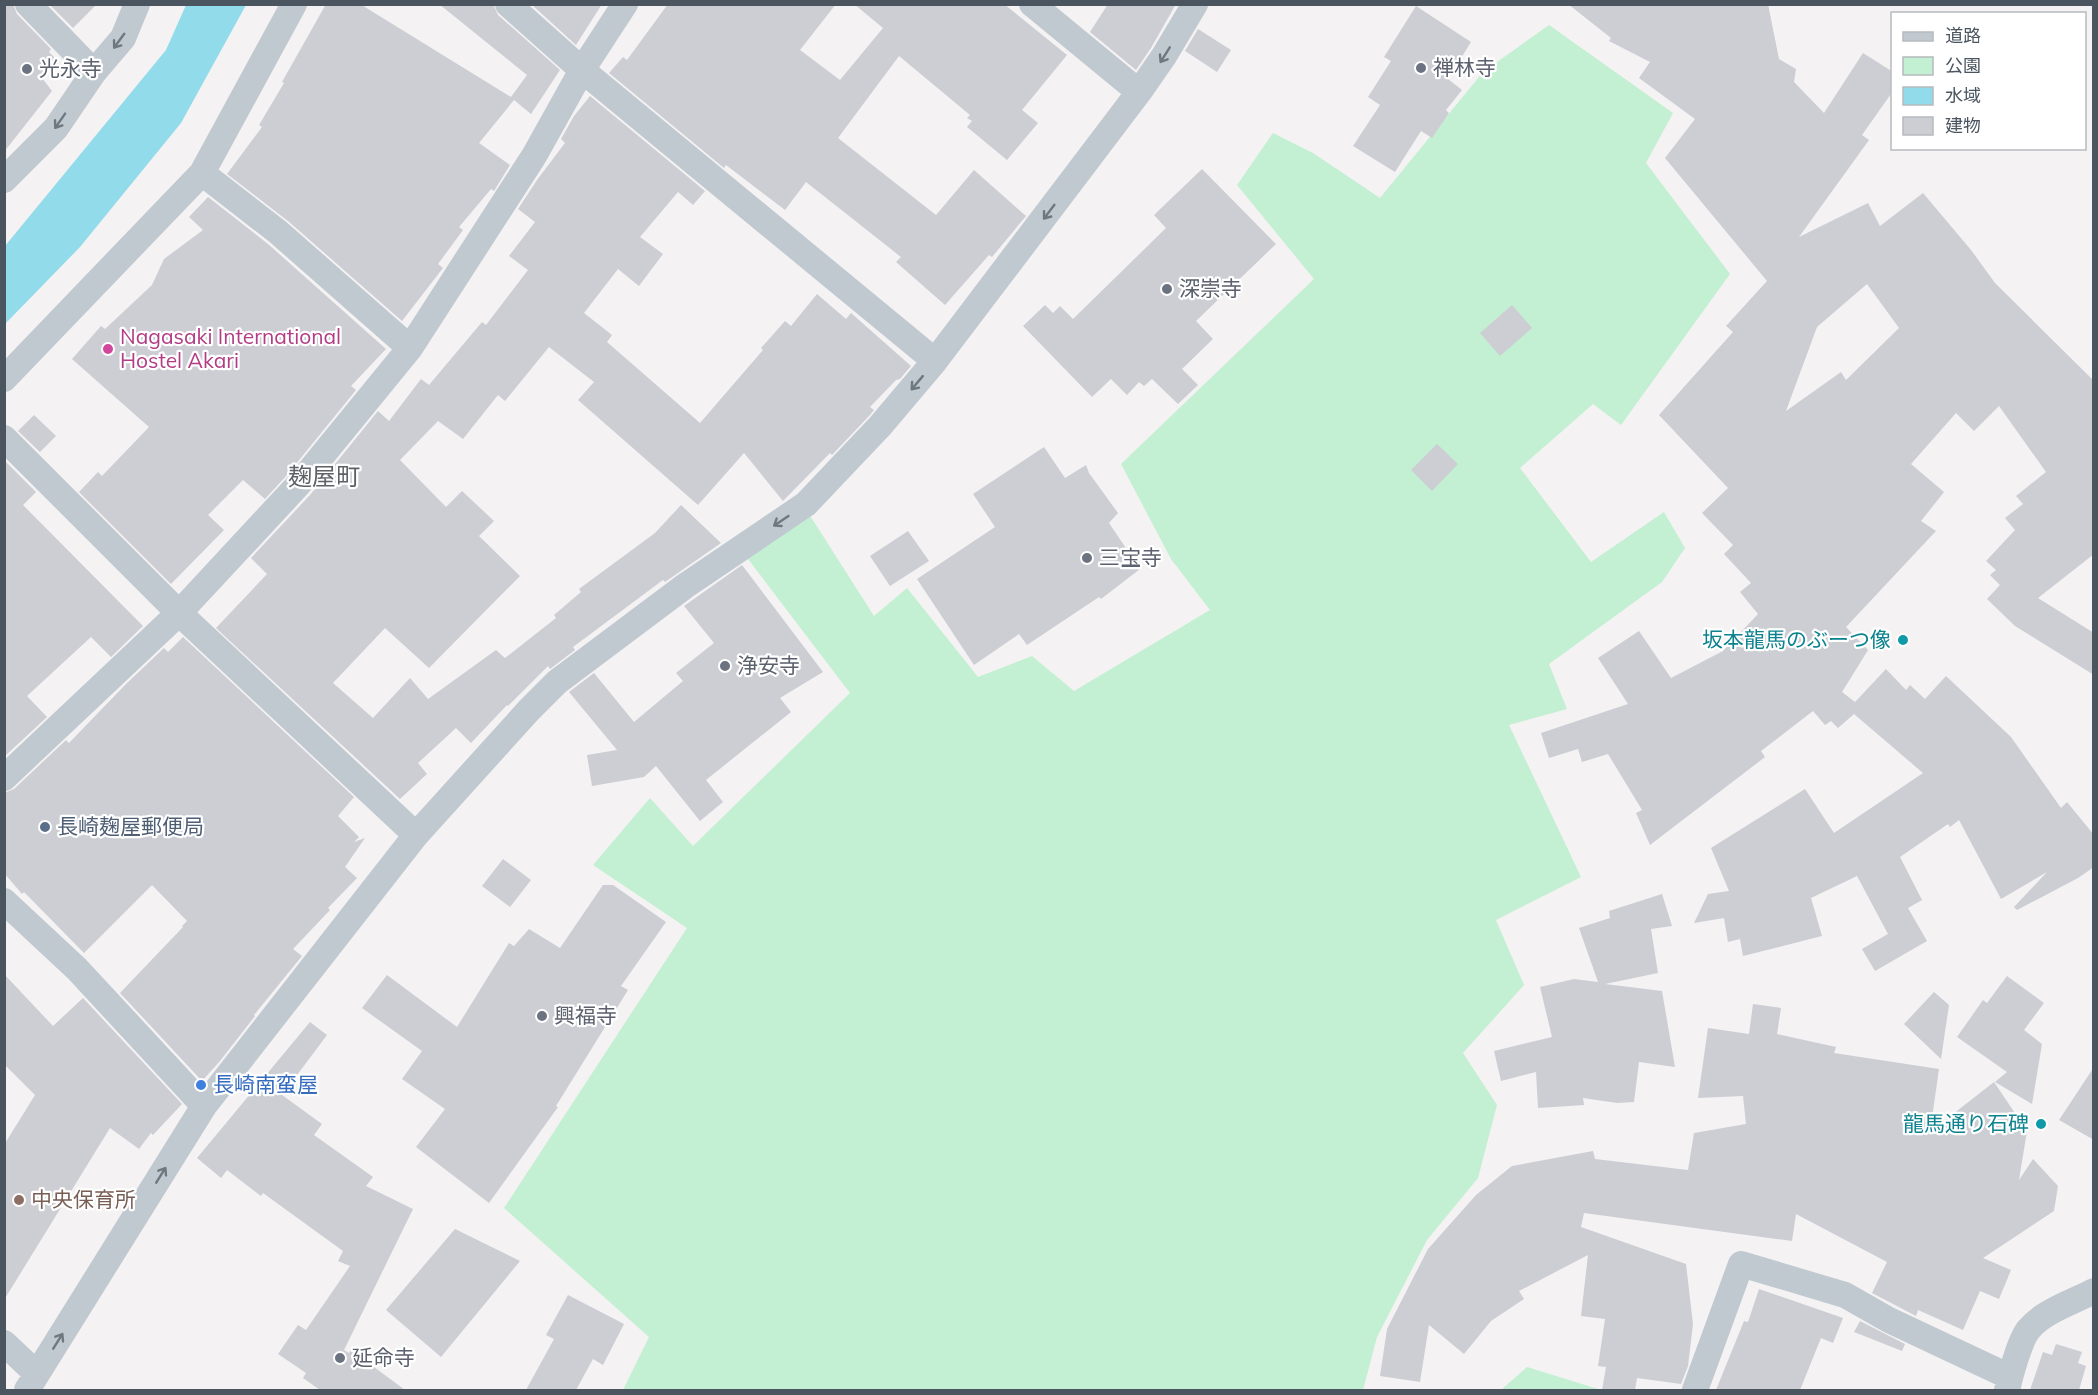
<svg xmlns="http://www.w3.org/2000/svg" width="2098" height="1395" viewBox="0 0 2098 1395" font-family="Mulish,'Noto Sans JP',sans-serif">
<rect width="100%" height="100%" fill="#f4f2f2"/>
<!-- green -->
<path fill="#c3efd2" d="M1549,25l124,88 -27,50 84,111 -109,151 -28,-21 -73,64 71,94 73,-50 21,36 -23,34 -113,82 18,45 -58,16 72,152 -85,43 28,65 -61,68 34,52 -19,73 -51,62 -50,97 -14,53h-740l26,-53 -145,-129 183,-280 -94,-63 57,-67 43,48 157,-153 -102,-134 61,-45 65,102 33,-28 71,89 54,-21 42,35 136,-81 -39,-51 -50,-95 193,-185 -77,-94 36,-52 40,20 67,45 103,-126z
M1527,1367l71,22v1h-97z"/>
<!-- water -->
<path fill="#91dbea" d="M186,5h60l-65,118 -101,124 -75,77v-78l161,-196z"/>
<!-- building -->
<path fill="#ccced4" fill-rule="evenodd" d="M4,4h9l4,10 34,35 -2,3 8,8 -15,18 10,13 -48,61z
M49,4h48l-24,24z
M326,4h34l151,93 16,-22 -88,-71h54l5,11 62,55 -29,44 -17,-14 -35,43 31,22 -16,26 -3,-2 -32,38 4,3 -25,34 5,4 -41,53 -114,-100 -61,-47 35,-47 -3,-2 25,-42 -2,-1z
M531,4h71l-26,41z
M668,4h168l-36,46 40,30 43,-52 -29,-24h150l63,51 -45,55 16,13 -31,37 -40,-33 5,-6 -5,-3 3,-3 -71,-59 -61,82 98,77 38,-45 52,46 -34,41 -3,-2 -44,50 -49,-43 5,-5 -95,-75 -21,28 -59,-45 -2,3 -115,-95 14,-16 4,3z
M1108,4h68l-25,44 -15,22 -46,-38z
M1568,4h200l11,55 17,10 -2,13 30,31 39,-60 30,19v19l-31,44 7,5 -70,97 69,-34 12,23 43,-33 48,57 24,33 99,98v173l-56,44 56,35v42l-79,-49 -28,-27 13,-14 -10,-10 6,-5 -10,-9 29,-31 -10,-12 18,-14 -7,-8 30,-24 -47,-66 -25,25 -18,-18 -45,51 33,28 -23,29 15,10 -90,96 22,23 -26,42 13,10 31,-33 20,21 4,-5 15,14 21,-23 65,61 50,71 6,-6 27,33v32l-16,11 -61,32 -3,-3 33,-35 -46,27 -42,-79 -9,7 -2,-3 -48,33 22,43 -14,8 19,33 -52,30 -13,-22 26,-15 -31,-58 -46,22 11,38 -79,20 -3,-17 -12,3 -4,-24 -30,5 14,-29 21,-3 -18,-43 94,-59 29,44 89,-60 -69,-59 -16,14 -7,-7 -6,4 -12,-14 -52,40 4,6 -115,88 -14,-32 6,-3 -34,-56 -26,8 -4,-13 -29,9 -8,-25 87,-29 -30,-46 41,-27 32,47 52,-27 35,-37 -18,-22 11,-9 -27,-29 9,-9 -31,-32 26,-25 -69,-73 74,-83 -7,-6 41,-45 -102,-123 30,-39 -56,-41 11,-16 -41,-21 2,-3zM1867,284l32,44 -53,52 -5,-8 -55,39 31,-84z
M1416,6l55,36 -23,37 14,11 -16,20 3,3 -17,25 -11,-7 -26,41 -42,-26 27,-41 -12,-8 23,-36 -7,-4z
M1198,29l33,21 -14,22 -32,-21z
M590,96l115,95 -12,14 -15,-13 -38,45 23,17 -24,32 -21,-17 -34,44 28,22 -5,7 93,81 63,-73 -2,-2 24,-27 6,5 26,-32 29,25 5,-6 60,53 -11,13 -4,1 -26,27 4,3 -5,6 -37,39 -2,-2 -47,48 -39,-48 -46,52 -120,-105 16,-18 -45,-35 -44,54 -7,-6 -35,44 -25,-18 -38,39 46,47 16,-16 32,30 -15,15 41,40 -91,92 -44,-40 -52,55 40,35 37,-40 18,21 68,-49 9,8 51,-40 -2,-3 27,-23 -2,-3 76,-56 26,-28 40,38 -56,39 -2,-2 -90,67 2,3 -25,19 -2,-3 -40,40 -1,-1 -36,38 -15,-15 -38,35 9,11 -27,25 -184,-171 51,-54 -16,-16 59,-63 68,-84 11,10 32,-42 8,6 53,-63 4,3 42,-55 -19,-14 26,-34 -17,-13 19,-29 28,-37 -4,-4 13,-23z
M1202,169l74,75 -80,77 17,18 -31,30 16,16 -20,19 -26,-25 -8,7 -5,-4 -12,13 -16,-16 -19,18 -69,-71 22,-21 8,8 7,-7 13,13 93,-91 -12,-13z
M208,197l60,47 118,105 -35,37 5,4 -69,85 -22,24 -22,-19 -35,35 16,15 -53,54 -92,-92 19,-20 4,4 47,-49 -77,-68 29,-33 4,3 47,-44 12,-26 39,-29 -14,-13z
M1512,305l20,23 -32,28 -20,-23z
M34,415l22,21 -16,16 -22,-21z
M1437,444l21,20 -26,27 -21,-21z
M1044,447l21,31 21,-13 3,8 29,40 -9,10 31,46 -39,30 -2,-2 -72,48 -8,-11 -45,31 -57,-86 78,-52 -22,-33z
M4,460l32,32 -13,13 120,121 -32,31 -20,-20 -64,59 20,21 -43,40z
M908,531l21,30 -39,25 -20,-30z
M742,565l81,107 -43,26 11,14 -85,68 17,22 -23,19 -44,-55 -12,11 -52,9 -5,-31 30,-5 -48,-58 25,-19 40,49 49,-41 -7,-8 38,-30 -30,-37z
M183,637l171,160 -16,19 21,21 -5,5 11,-4 -20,29 12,11 -29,30 2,2 -37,39 9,7 -48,59 1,1 -35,45 -18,20 -82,-88 63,-66 -1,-1 5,-5 -35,-36 -68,68 -60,-61 -2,2 -18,-21v-80l10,-4 52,-49 3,3 57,-59 38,-36 4,4z
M503,859l28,21 -21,27 -28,-21z
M603,885h10l53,37 -45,64 7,4 -72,116 2,1 -69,96 -73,-56 29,-38 -43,-30 20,-28 -60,-43 25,-33 70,52 52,-84 5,3 15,-17 31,19z
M1662,894l10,32 -21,3 7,44 -53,11 57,7 13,76 -36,-5 -5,40 -17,1 -34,-5 1,7 -46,3 -2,-36 -35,9 -7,-30 58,-14 -12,-50 34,-8 24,3 -19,-54 31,-10 -1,-7z
M4,974l49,52 30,-28 99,106 -29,31 -2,-2 -12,16 -29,-21 -106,172v-155l31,-50 -31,-31z
M2007,976l37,27 -20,27 18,14 -10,60 -37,-22 12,-10 -50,-35 26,-37 4,3z
M1934,992l15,13 -8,54 -37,-35z
M1753,1004l28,4 -4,26 59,13 -2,6 105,16 -9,63 64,-50 33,49 -8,49 14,-21 25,27 -4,25 -71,47 28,12 -12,29 -19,-8 -17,39 -45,-20 -2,6 -44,-23 15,-31 -91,-48 -4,27 -208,-28 -3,14 105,37 7,60 -5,42 -7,18 -44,-6 -2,12h-33l4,-23 -8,-1 7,-47 -24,-3 7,-61 -69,36 5,8 -33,22 -27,33 -35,-29 -9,57 -40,-6 7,-47 41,-80 48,-54 36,-29 81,-15 2,8 93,11 6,-37 52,-9 -3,-28 -45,2 10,-70 41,6z
M310,1022l17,13 -45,60 40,29 -8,11 59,42 -7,9 47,23 -69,141 5,3 2,-3 54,40h-85l-17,-12 3,-5 -28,-19 20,-29 8,5 44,-64 -12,-5 5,-10 -80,-58 -2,3 -34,-26 -6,8 -24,-20z
M2094,1067v73l-35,-20z
M455,1229l65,32 -79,96 -55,-47z
M1759,1289l84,29 -10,25 -12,-5 -21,52h-84l28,-69 4,1z
M568,1295l56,29 -21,41 -10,-6 -17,31h-50l28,-51 -8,-4z
M1860,1321l45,23 -3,7 -48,-19z
M2056,1344l26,8 -4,11 8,3 -7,24h-49l13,-38 9,3z"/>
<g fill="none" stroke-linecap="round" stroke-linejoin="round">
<!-- street -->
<path stroke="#c0c9d0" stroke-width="26" d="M28,4l66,68
M508,4l74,66 353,291
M1032,4l107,88
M202,173l76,59 132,116
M4,180l52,-52 38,-56 29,-34 14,-34
M4,379l198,-206 92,-169
M4,438l175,175 237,222
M4,778l175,-165 119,-128 112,-137 124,-192 48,-86 43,-66
M4,901l73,68 127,137
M4,1343l33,31
M27,1390l177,-284 212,-271 113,-125 28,-28 128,-96 121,-82 74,-78 55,-65 204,-269 25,-36 31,-52
M1695,1390l46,-126 104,31 44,25 121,57
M2007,1390c3,-13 13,-51 22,-61 15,-18 44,-27 65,-38"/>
</g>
<!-- one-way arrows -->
<defs><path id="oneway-shaft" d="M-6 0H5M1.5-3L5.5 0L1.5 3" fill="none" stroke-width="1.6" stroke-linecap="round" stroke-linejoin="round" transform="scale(1.5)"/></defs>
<g stroke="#6d7881">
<use href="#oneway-shaft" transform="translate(119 41) rotate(126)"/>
<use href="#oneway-shaft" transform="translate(1165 55) rotate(122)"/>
<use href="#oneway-shaft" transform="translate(60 121) rotate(125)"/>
<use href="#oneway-shaft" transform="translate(1049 212) rotate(127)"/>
<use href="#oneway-shaft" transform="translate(917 383) rotate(130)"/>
<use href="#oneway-shaft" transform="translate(781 521) rotate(146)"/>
<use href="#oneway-shaft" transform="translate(161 1175) rotate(-58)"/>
<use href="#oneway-shaft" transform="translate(58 1341) rotate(-58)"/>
</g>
<!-- markers -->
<g fill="#6b7280" stroke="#fff" stroke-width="2">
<circle cx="1421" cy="68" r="6"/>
<circle cx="27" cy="69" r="6"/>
<circle cx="1167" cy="289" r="6"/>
<circle cx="1087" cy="558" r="6"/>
<circle cx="725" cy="666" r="6"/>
<circle cx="542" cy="1016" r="6"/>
<circle cx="340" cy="1358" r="6"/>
</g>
<circle fill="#d1479c" stroke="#fff" stroke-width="2" cx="108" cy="349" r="6"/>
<g fill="#0f9aa8" stroke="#fff" stroke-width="2">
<circle cx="1903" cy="640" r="6"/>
<circle cx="2041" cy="1124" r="6"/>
</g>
<circle fill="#5c6f8a" stroke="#fff" stroke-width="2" cx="45" cy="827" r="6"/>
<circle fill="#3f7fe0" stroke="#fff" stroke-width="2" cx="201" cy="1085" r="6"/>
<circle fill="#8d6e63" stroke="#fff" stroke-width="2" cx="19" cy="1200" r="6"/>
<g text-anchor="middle" stroke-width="4.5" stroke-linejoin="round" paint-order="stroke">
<!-- worship labels -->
<g font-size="21" fill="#5b616d" stroke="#fff" text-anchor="start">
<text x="1433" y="75">禅林寺</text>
<text x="39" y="76">光永寺</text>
<text x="1179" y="296">深崇寺</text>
<text x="1099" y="565">三宝寺</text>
<text x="737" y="673">浄安寺</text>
<text x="554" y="1023">興福寺</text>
<text x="352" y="1365">延命寺</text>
</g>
<!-- hotel labels -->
<g font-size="21" fill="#b23c85" stroke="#fff" text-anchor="start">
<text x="120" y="344">Nagasaki International<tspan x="120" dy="24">Hostel Akari</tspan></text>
</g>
<!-- culture labels -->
<g font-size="21" fill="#0d838f" stroke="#fff" text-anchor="end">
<text x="1891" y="647">坂本龍馬のぶーつ像</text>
<text x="2029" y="1131">龍馬通り石碑</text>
</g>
<!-- service labels -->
<g font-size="21" fill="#4e5e75" stroke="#fff" text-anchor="start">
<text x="57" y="834">長崎麹屋郵便局</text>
</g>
<!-- shop labels -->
<g font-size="21" fill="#366cbe" stroke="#fff" text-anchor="start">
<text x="213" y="1092">長崎南蛮屋</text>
</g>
<!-- education labels -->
<g font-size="21" fill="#785e54" stroke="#fff" text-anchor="start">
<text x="31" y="1207">中央保育所</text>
</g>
<!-- quarter labels -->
<g font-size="24" fill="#5e6266" stroke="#fff">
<text x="324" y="485">麹屋町</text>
</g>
</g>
<!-- border -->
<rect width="2098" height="1395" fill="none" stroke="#4a555f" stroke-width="12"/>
<!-- legend -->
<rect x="1891" y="12" width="195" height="138" fill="#ffffff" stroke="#b7bbbf" stroke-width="1.5"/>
<rect x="1903" y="32" width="30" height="9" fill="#c0c9d0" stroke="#b7bbbf" stroke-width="1.5"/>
<text x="1945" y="42" font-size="18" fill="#4a555f">道路</text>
<rect x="1903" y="57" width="30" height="18" fill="#c3efd2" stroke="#b7bbbf" stroke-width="1.5"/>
<text x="1945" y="72" font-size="18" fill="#4a555f">公園</text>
<rect x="1903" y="87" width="30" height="18" fill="#91dbea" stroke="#b7bbbf" stroke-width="1.5"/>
<text x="1945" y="102" font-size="18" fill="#4a555f">水域</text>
<rect x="1903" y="117" width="30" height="18" fill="#ccced4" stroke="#b7bbbf" stroke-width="1.5"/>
<text x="1945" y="132" font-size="18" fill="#4a555f">建物</text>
</svg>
